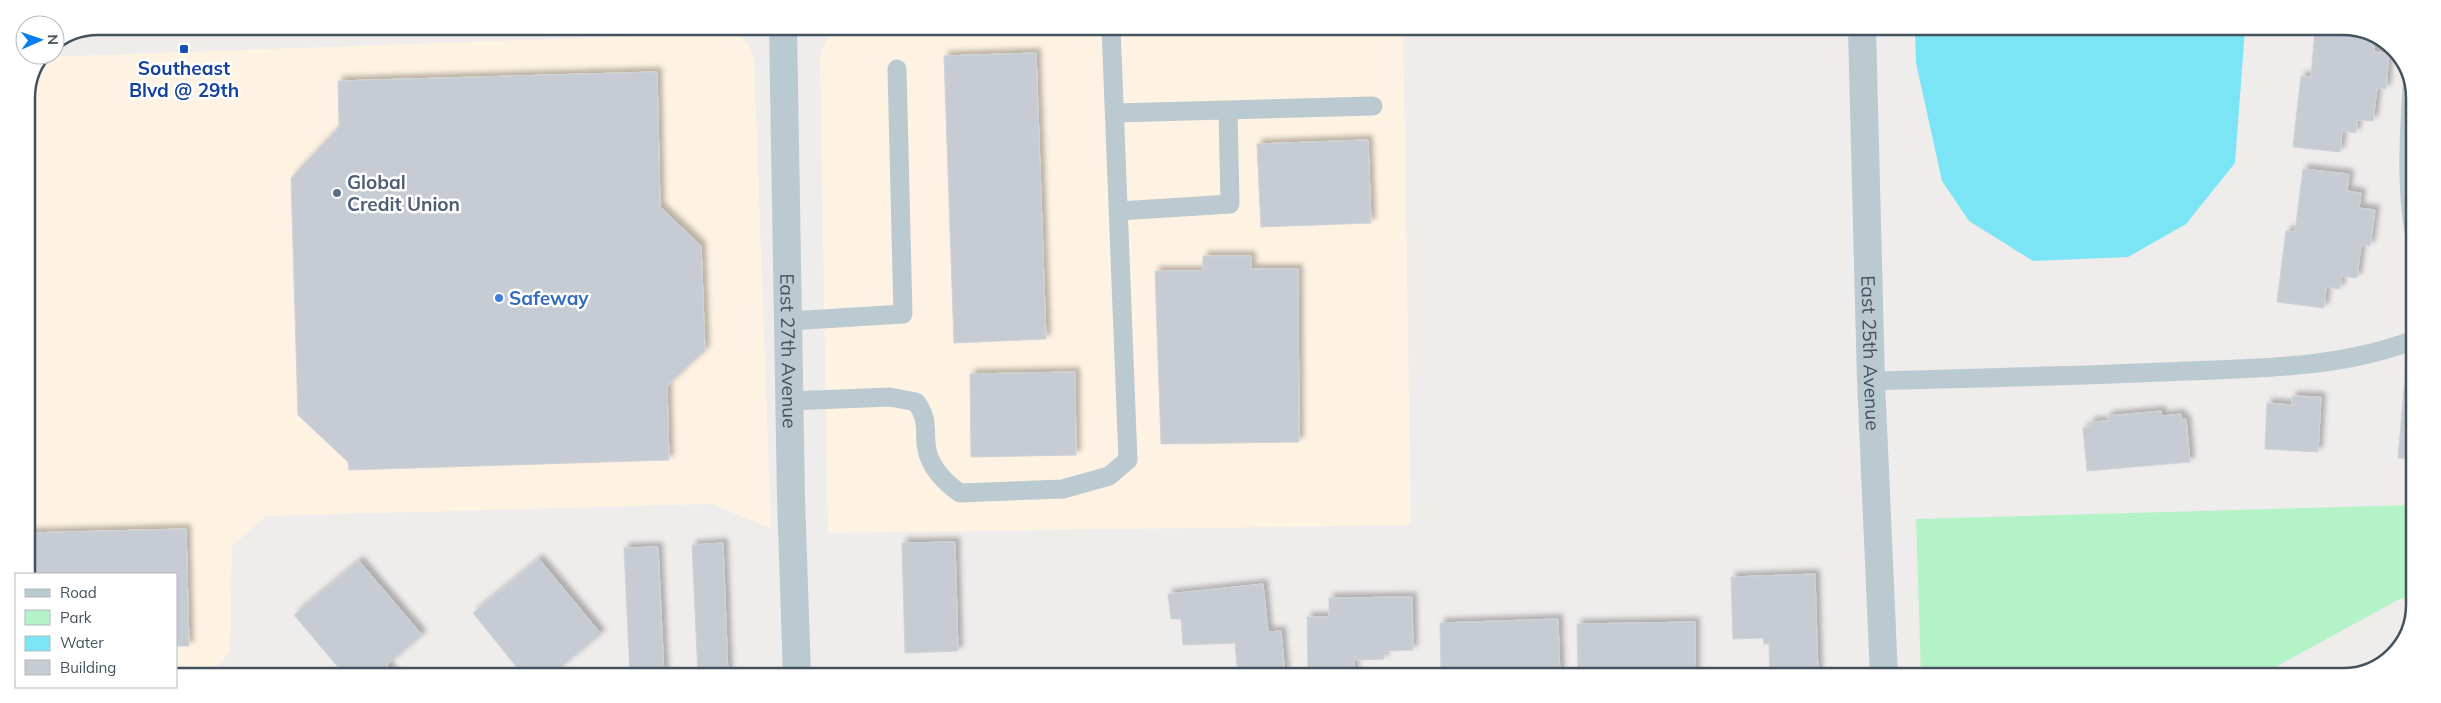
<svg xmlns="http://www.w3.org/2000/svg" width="2441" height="703" viewBox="0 0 2441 703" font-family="Mulish,sans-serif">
<defs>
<filter id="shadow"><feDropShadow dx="4.5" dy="-4.5" stdDeviation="2.5" flood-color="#0004"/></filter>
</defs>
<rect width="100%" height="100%" fill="#efecec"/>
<!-- commercial -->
<path fill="#fef3e2" d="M845,27l558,1 8,497 -583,8 -8,-476 5,-15 8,-11z
M725,33l8,1 9,4 7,8 5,13 17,469 -60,-24 -445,12 -34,30 -2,106 -21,23 -33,-1v-100h-150v-476l17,-41z"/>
<!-- green -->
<path fill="#b4f3c8" d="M2413,505l-1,90 -14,5 -128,70 -6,7 -343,-1 -5,-157z"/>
<!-- water -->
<path fill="#7ce5f5" d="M1915,28l330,1 -10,134 -49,61 -58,33 -95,4 -64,-40 -27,-40 -26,-118z"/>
<!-- building -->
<path fill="#c7cbd3" stroke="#cfd3d9" filter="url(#shadow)" d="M2315,29h46v6l14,3 -1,14 15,1 -3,36 -9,-1 -4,33 -16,-1 -1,13 -14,-2 -2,21 -47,-5 8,-71 10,1z
M1036,53l10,286 -92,4 -10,-287z
M657,72l3,135 41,39 4,104 -38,36 2,74 -320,10 -1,-8 -50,-47 -7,-237 48,-51 -1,-46z
M1368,140l3,83 -110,4 -4,-83z
M2303,169l46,5 -2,17 14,2 -2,15 16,2 -5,36 -9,-1 -4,33 -16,-2 -1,13 -14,-2 -2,21 -47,-6 9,-71 9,1z
M1203,256h48v13h47l1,173 -138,2 -6,-173h48z
M2407,355h6v104l-15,-1z
M1075,372l1,83 -105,2 -1,-83z
M2292,396l29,1 -3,55 -53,-3 2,-46 25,2z
M2161,411l1,5 19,-2 1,6 4,-1 4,43 -103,9 -4,-43 7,-1v-5l18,-1 -1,-5z
M186,529l3,117h-13v-72h-150v-41z
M955,542l3,109 -53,2 -3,-110z
M723,543l5,132h-30l-6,-130z
M658,547l6,128h-34l-6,-127z
M539,559l62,75 -50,41h-28l-50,-62z
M359,561l63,74 -35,30 7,10h-53l2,-2 -49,-58z
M1815,574l3,101 -48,1 -1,-32h-5l-1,-6 -30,1 -2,-62z
M1263,584l5,48 13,-1 4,45h-47l-3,-33 -52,2 -2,-26h-10l-3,-25z
M1412,597l1,53 -29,1v8l-28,1v-4l-2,1v19h-46l-1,-59h22v-19z
M1558,619l2,57h-119l-1,-53z
M1695,622v54l-117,-2 -1,-50z"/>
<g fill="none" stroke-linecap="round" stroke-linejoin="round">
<!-- lane -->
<path stroke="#bbc9d1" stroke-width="19" d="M2412,88c-3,47 -6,98 2,144
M1115,113l258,-7
M1119,211l111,-7 -2,-94
M789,321l114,-7 -6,-245
M1871,381c105,-3 210,-5 315,-10 77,-3 154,-3 228,-31
M790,401l100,-4 26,5c15,20 6,31 12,52 5,16 19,30 32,39l103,-4 46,-13 19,-16 -17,-433"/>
<!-- street -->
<g stroke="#bbc9d1" stroke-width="28">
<path id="s1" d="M783,27l8,471 6,177"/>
<path id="s2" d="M1862,28l9,353 13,295"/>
</g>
</g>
<!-- markers -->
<rect fill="#1a4fb4" stroke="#fff" stroke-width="2" x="179" y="44" width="10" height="10" rx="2.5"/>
<circle fill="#5c6f8a" stroke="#fff" stroke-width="2" cx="337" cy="193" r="5"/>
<circle fill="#3f7fe0" stroke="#fff" stroke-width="2" cx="499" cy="298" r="5"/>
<g text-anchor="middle" stroke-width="5" stroke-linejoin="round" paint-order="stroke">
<!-- transit labels -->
<g font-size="19" font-weight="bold" fill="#164399" stroke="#fff">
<text x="184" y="75">Southeast<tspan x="184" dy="22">Blvd @ 29th</tspan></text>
</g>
<!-- service labels -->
<g font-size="19" font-weight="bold" fill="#4e5e75" stroke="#fff" text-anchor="start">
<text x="347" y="189">Global<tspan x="347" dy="22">Credit Union</tspan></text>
</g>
<!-- shop labels -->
<g font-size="19" font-weight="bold" fill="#366cbe" stroke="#fff" text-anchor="start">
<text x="509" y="305">Safeway</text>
</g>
<!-- street labels -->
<g font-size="19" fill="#43525c" stroke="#fff">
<text dy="7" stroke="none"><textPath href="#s1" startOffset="324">East 27th Avenue</textPath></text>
<text dy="7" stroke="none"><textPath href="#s2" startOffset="325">East 25th Avenue</textPath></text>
</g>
</g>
<!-- crop -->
<path d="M0 0H2441V703H0ZM98 35H2343A63 63 0 0 1 2406 98V605A63 63 0 0 1 2343 668H98A63 63 0 0 1 35 605V98A63 63 0 0 1 98 35Z" fill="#fff" fill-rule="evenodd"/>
<path fill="none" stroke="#43525c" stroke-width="2.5" d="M98 35H2343A63 63 0 0 1 2406 98V605A63 63 0 0 1 2343 668H98A63 63 0 0 1 35 605V98A63 63 0 0 1 98 35Z"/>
<!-- legend -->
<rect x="15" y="573" width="162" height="115" fill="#ffffff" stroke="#b4babe"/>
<rect x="25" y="589" width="25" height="8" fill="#bbc9d1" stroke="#b4babe"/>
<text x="60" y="598" font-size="15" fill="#43525c">Road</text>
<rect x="25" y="610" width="25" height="15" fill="#b4f3c8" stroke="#b4babe"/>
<text x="60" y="623" font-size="15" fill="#43525c">Park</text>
<rect x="25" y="636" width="25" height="15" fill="#7ce5f5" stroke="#b4babe"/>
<text x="60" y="648" font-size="15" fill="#43525c">Water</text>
<rect x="25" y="660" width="25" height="15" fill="#c7cbd3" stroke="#b4babe"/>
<text x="60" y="673" font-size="15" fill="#43525c">Building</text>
<!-- north arrow -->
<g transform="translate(40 40) rotate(88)"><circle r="24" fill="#ffffff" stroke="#b4babe"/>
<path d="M0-4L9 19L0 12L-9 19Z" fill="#067ef0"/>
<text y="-8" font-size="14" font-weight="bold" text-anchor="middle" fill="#43525c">N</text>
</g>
</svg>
